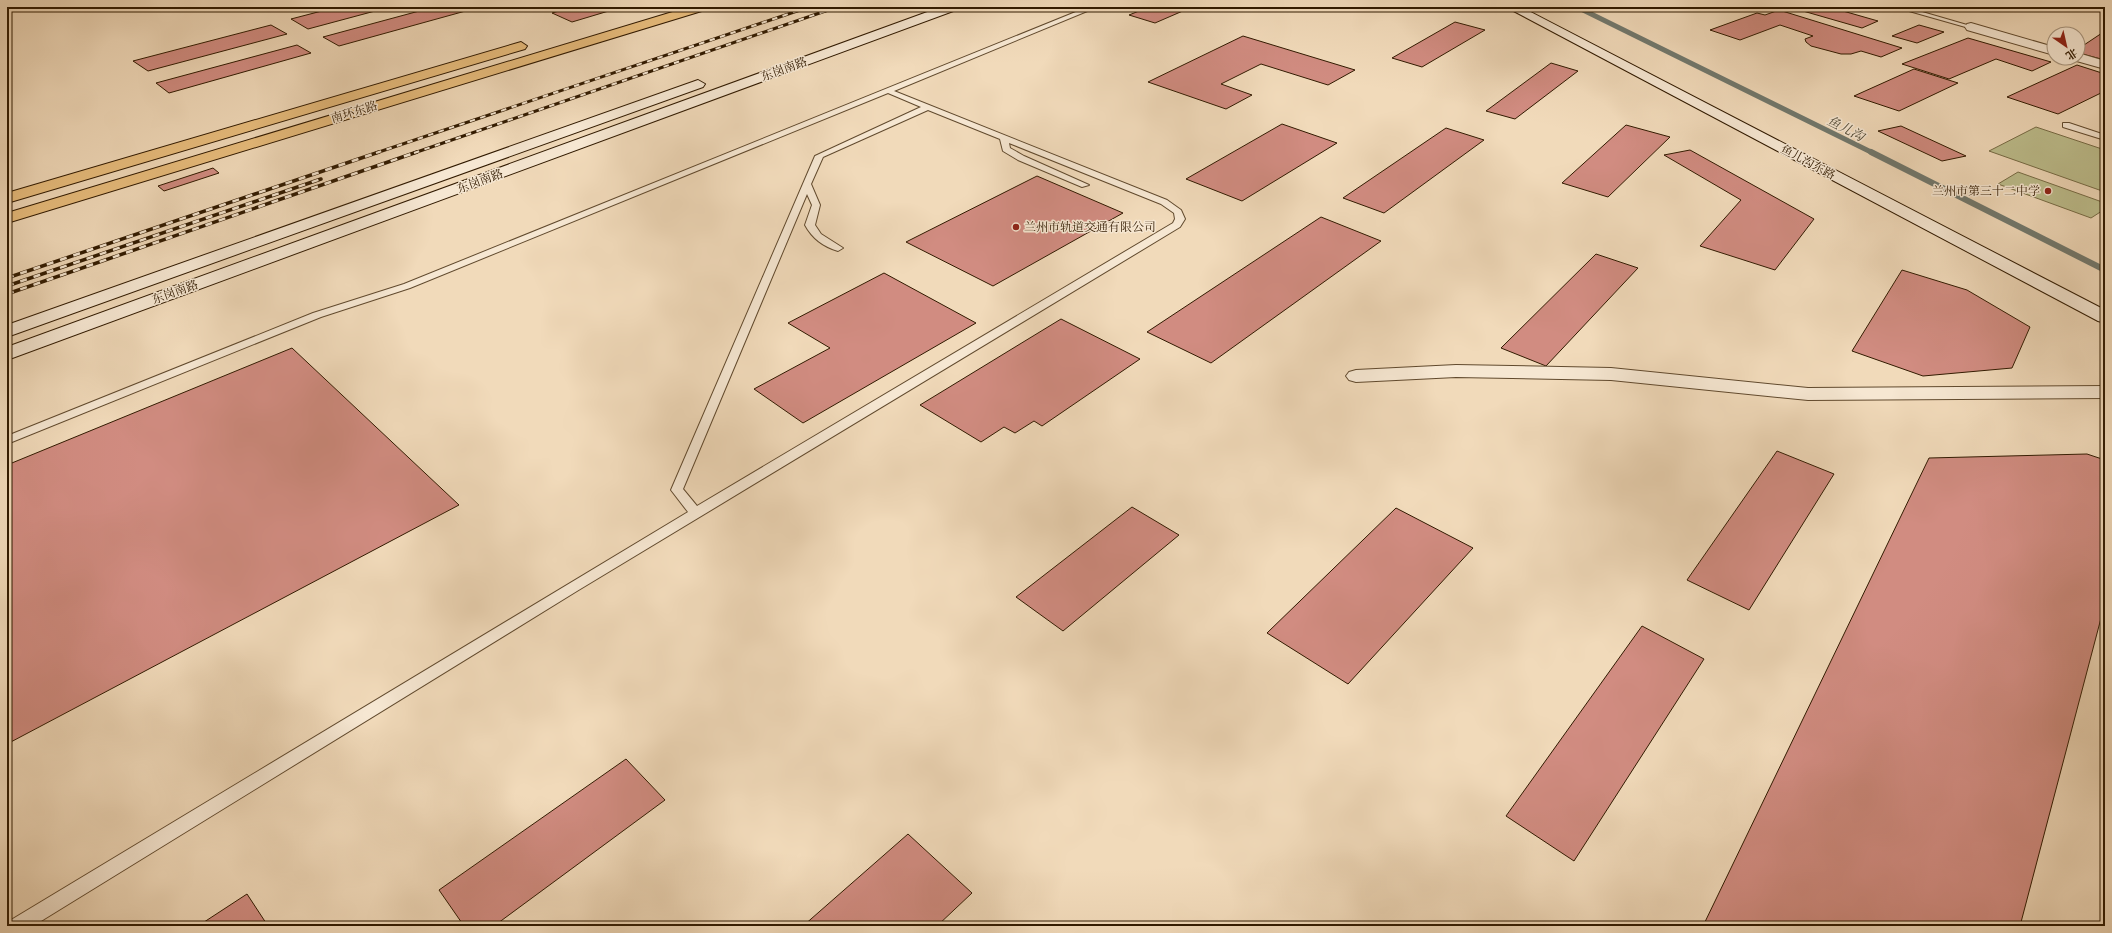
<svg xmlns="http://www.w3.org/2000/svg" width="2112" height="933" viewBox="0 0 2112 933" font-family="'Old Standard TT','Noto Serif SC',serif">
<rect width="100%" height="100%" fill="#f1daba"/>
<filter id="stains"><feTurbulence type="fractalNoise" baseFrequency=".005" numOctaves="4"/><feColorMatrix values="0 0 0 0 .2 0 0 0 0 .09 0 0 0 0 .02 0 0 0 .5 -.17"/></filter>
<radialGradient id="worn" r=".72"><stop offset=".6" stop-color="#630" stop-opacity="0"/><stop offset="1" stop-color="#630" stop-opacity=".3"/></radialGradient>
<!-- green -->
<path fill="#bdbe8d" stroke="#776c46" d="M2036,127l69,23v42l-116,-41z
M2018,172l87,31v6l-14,9 -93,-34z"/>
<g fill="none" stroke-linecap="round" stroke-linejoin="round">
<!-- stream-far1 -->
<path stroke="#72796e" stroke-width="5" d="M1577,7l296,146"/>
<!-- stream -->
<path stroke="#72796e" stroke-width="6" d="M1871,152l234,118"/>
</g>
<!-- building -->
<path fill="#d18c81" stroke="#311a00" d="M337,7h53l-82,22 -17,-10z
M434,7h46l-141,39 -16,-9z
M573,7h49l-50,15 -20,-9z
M1149,7h43l-37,16 -26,-8z
M1370,7h21l-7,4z
M1802,7h27l49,14 -16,7 -66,-19z
M1779,10l123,38 -21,9 -20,-6 -10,3h-10l-30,-8 -5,-4 -1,-3 8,-3 -33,-11 -40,15 -30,-10 47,-17 8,2z
M1455,22l30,8 -63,37 -30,-9z
M271,25l16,9 -139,37 -15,-10z
M1919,25l25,7 -27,11 -25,-7z
M2105,31v29l-27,-7v-4z
M1243,36l112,34 -27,15 -67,-21 -40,20 31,11 -26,14 -78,-27z
M1968,38l83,24 -19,9 -36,-12 -47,20 -47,-15z
M297,45l14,8 -142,40 -13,-10z
M1551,63l27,8 -63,48 -29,-8z
M2077,65l28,9v17l-47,23 -51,-17z
M1914,69l44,14 -59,28 -45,-15z
M1282,124l55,19 -95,58 -56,-22z
M1626,125l44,12 -62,60 -46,-14z
M1901,126l65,30 -24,5 -64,-30z
M1446,128l38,12 -100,73 -41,-15z
M1690,150l124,69 -39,51 -75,-24 41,-46 -77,-45z
M213,168l6,5 -55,18 -6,-5z
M1037,176l86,37 -130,73 -87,-44z
M1321,217l60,24 -170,122 -64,-31z
M1596,254l42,14 -92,98 -45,-18z
M1902,270l65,20 63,37 -18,41 -89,8 -71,-25z
M884,273l92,50 -173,100 -49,-34 76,-41 -42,-25z
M1061,319l79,40 -98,67 -8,-5 -19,12 -11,-6 -23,15 -61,-37z
M292,348l167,157 -452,239v-279z
M1777,451l57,23 -85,136 -62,-30z
M2087,454l18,6v143l-85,323h-317l226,-468z
M1132,507l47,28 -116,96 -47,-34z
M1396,508l77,40 -125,136 -81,-51z
M1642,626l62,33 -130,202 -68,-45z
M626,759l39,41 -171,126h-30l-25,-36z
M908,834l64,59 -35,33h-134z
M247,894l21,32h-70z"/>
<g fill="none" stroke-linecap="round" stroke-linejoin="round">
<defs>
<path id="lane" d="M1088,7h9l-203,84 273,109 14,10 4,9 -5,8 -603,364 -544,335h-25l3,-6 677,-408 -17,-22 144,-334 106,-49 -33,-14 -478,195 -89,29 -314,127v-8l306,-123 91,-29zM928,110l72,29 3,12 15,9 64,27 7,-2 -65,-29 -14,-8 -1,-5 152,61 13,9 1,6 -2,4 -476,283 -14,-17 124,-295 5,11 -7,20c7,13 19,22 33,26l5,-3 -22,-14 -6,-9 5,-20 -9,-21 12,-27z
M1895,7h10l69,20 -5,1z
M2063,123h6l36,12v5l-42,-13z"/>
<path id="street" d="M1971,23l83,24v8l-87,-25 -2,-3 2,-3z
M2078,53l27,8v8l-32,-9 -1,-2h6z
M1456,365l155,3 197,20 297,-2v12l-297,2 -197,-20 -155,-3 -100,5 -7,-2 -3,-4 3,-4 7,-2z"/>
<path id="secondary" d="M941,7h17l-2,3 -949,350v-13z
M1506,7h15l584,303v13l-7,-2z
M698,80l7,4 -2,3 -696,250v-12z"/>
<path id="highway" d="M689,7h18l-2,3 -698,213v-10z
M521,42l6,4 -2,3 -518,154v-10z"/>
</defs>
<!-- lane casing -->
<use href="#lane" stroke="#614a2e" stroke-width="2"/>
<!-- street casing -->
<use href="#street" stroke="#614a2e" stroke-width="2"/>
<!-- secondary casing -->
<use href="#secondary" stroke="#311a00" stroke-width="2"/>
<!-- highway casing -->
<use href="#highway" stroke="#311a00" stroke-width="2"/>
<!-- lane -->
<use href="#lane" fill="#f6e7d2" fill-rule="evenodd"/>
<!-- street -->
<use href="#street" fill="#f6e7d2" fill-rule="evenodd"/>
<!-- secondary -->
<use href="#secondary" fill="#f6e7d2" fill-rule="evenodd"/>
<!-- highway -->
<use href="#highway" fill="#e8bd7d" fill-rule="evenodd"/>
<defs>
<path id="rail-far1" d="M376,153l433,-146
M414,153l423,-146"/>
<path id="rail" d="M7,278l372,-126
M7,286l314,-107
M7,294l410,-142"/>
</defs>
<!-- rail-far1 casing -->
<use href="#rail-far1" stroke="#311a00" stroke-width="3"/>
<!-- rail casing -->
<use href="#rail" stroke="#311a00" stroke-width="3.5"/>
<!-- rail-far1 -->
<use href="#rail-far1" stroke="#f6e7d2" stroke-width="2" stroke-dasharray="5.5" stroke-linecap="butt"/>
<!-- rail -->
<use href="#rail" stroke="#f6e7d2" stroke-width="2.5" stroke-dasharray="7" stroke-linecap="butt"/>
</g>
<!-- markers -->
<g fill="#8f2418" stroke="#f6e7d2" stroke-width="1.5">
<circle cx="2048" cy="191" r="4"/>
<circle cx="1016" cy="227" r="4"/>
</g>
<g text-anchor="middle" stroke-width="3" stroke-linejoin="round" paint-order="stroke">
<!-- far-street labels -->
<g font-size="12" fill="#311a00" stroke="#f6e7d2">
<text transform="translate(784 69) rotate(-20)" y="4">东岗南路</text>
<text transform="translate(354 112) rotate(-17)" y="4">南环东路</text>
<text transform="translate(1808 162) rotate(28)" y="4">鱼儿沟东路</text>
<text transform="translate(480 181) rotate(-20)" y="4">东岗南路</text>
<text transform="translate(175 292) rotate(-20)" y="4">东岗南路</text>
</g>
<!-- far-poi labels -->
<g font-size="12" fill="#311a00" stroke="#f6e7d2" text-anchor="end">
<text x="2040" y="195">兰州市第三十二中学</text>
<text x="1024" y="231" text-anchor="start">兰州市轨道交通有限公司</text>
</g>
<!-- far-water labels -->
<g font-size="13" font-style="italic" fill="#514a37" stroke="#f6e7d2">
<text transform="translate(1846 128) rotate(27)" y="5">鱼儿沟</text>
</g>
</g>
<!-- margin -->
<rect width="2112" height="933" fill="none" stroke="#f1daba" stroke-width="24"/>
<rect x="8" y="8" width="2096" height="917" fill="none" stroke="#311a00" stroke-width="2"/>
<rect x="12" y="12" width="2088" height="909" fill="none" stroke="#311a00"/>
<!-- north arrow -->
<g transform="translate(2066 46) rotate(146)"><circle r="19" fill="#f6e7d2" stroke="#a7957e"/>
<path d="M0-3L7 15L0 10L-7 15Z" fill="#8f2418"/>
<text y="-6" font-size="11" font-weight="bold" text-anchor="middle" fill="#311a00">北</text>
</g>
<rect width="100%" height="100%" filter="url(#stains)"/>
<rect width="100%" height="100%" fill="url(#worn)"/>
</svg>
